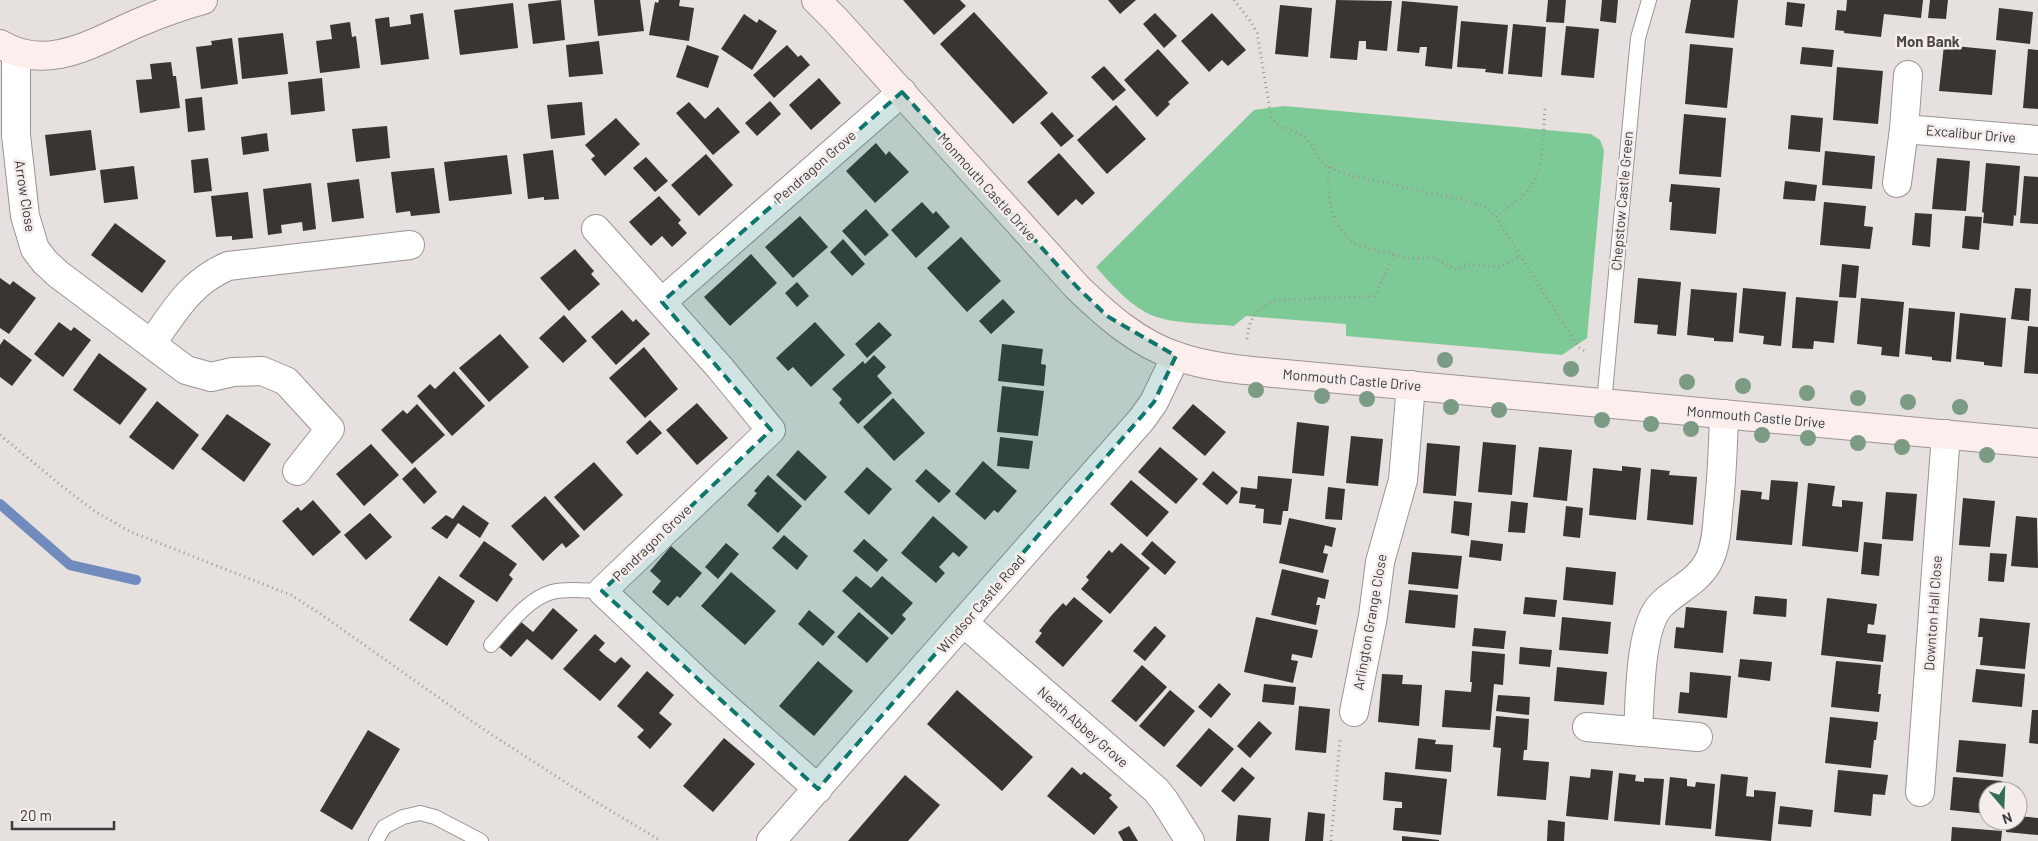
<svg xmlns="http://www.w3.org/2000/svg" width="2038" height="841" viewBox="0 0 2038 841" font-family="Barlow,sans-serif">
<rect width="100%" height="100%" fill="#e6e0de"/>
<!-- green -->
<path fill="#7eca97" d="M1284,106l307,28 9,6 4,10 -17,188 -25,17 -216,-19v-12l-100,-8 -12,10c-27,-3 -66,-1 -89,-14 -19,-11 -34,-28 -49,-45l158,-157z"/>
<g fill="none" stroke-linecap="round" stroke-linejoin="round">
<!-- stream -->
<path stroke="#718bbf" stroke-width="10" d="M0,504l70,61 66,15"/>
</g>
<!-- building -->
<path fill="#393532" d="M561,0l4,40 -32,4 -5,-40z
M594,0h46l4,31 -46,5z
M659,0h21l-1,6 15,2 -5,33 -40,-6 6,-33 3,1z
M903,0h57l6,6 -32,29z
M1108,0h28l-16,14z
M1336,0l56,1 -5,50 -21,-2v-8h-7l-2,19 -27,-2z
M1548,0h18l-2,23 -18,-1z
M1602,0h16l-2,23 -16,-2z
M1691,0h47l-4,38 -49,-5z
M1847,0h76l-2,18 -37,-4 -3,23 -37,-4v-2l-9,-1 2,-20 9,1z
M1930,0h18l-2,19 -18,-1z
M1402,1l56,5 -6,63 -27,-3 2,-19h-7l-1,6 -22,-2z
M1787,2l18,2 -3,23 -17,-2z
M513,3l5,45 -58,7 -6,-45z
M1280,5l32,3 -4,49 -33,-3z
M1999,8l34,4 -3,32 -34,-4z
M974,12l74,81 -35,31 -73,-80z
M423,13l6,46 -48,6 -6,-46 14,-2 1,10 21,-3 -1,-9z
M1155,13l22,23 -13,12 -21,-24z
M1212,13l34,37 -18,16 -6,-6 -13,12 -28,-31z
M744,14l13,9 2,-4 18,12 -25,39 -31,-21z
M1461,21l47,4 -5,49 -18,-2 1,-3 -29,-2z
M350,22l2,15 4,-1 4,32 -40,5 -4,-32 16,-2 -2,-14z
M1513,24l33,3 -4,50 -34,-3z
M1566,26l33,3 -5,49 -33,-3z
M283,33l5,41 -46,5 -4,-41z
M232,38l6,46 -37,5 -5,-42 16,-2 -1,-4z
M599,41l4,33 -34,3 -3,-32z
M1690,44l43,4 -6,60 -42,-4z
M687,45l32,11 -11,32 -32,-11z
M787,45l11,12 3,-2 9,10 -36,33 -21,-23z
M1944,45l52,5 -4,45 -53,-4z
M1802,47l32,3 -2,17 -32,-3z
M1158,49l31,34 -21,19 2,2 -13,13 -33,-37z
M2028,49l10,1v59l-15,-1z
M171,62l2,14h3l4,32 -40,5 -4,-33 16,-1 -2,-15z
M1104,66l22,24 -13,11 -22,-24z
M1837,67l46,4 -5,53 -45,-4z
M322,78l3,33 -34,4 -3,-33z
M819,78l22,25 -30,27 -22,-25z
M202,97l3,33 -17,2 -3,-33z
M770,101l11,13 -24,22 -12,-13z
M582,102l3,33 -34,4 -4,-34z
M689,102l16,17 13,-12 22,25 -27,23 -37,-42z
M1116,105l30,34 -39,35 -30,-34z
M1052,112l22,24 -13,11 -21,-24z
M1684,114l42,4 -5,59 -42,-3z
M1791,115l32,3 -3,34 -32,-3z
M616,118l24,26 -35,32 -14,-17 4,-3 -10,-11z
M387,126l3,32 -34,4 -4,-33z
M91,130l5,40 -46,6 -5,-41z
M267,133l2,18 -26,4 -2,-18z
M876,143l10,12 3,-4 20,21 -34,31 -29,-32z
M553,150l6,49 -15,1v-3l-16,2 -5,-45z
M1825,151l50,5 -3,33 -50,-4z
M1059,153l36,40 -13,12 -6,-6 -18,17 -31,-34z
M706,154l27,31 -34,31 -28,-31z
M507,155l5,39 -63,7 -5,-39z
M646,157l22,24 -13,11 -22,-24z
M208,158l4,33 -18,2 -3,-33z
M1937,158l33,3 -4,50 -34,-2z
M1986,163l34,3 -4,50 -2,-1 -1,11 -30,-3 1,-10 -2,-1z
M134,166l4,33 -34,4 -4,-33z
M434,168l6,45 -29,3 -1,-5 -14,2 -5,-41z
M2024,176l14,1v47l-18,-1z
M359,179l5,39 -32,4 -5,-39z
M1785,181l32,4 -2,16 -32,-2z
M311,183l5,46 -13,2 -1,-9 -21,3 1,8 -14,2 -5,-46z
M1671,184l49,4 -4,46 -46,-4 2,-28h-3z
M248,192l5,46 -21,2v-4l-16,1 -5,-41z
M659,196l22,24 -3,3 9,10 -15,14 -10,-11 -11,10 -22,-24z
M922,202l11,12 3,-3 14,16 -34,31 -25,-28z
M1824,202l42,4 -2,20 9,1 -3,22 -50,-4z
M866,209l23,26 -24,21 -23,-25z
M1915,213l17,1 -2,33 -18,-2z
M800,216l28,31 -35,31 -28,-31z
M1965,216l17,1 -3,33 -17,-2z
M115,223l51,38 -24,32 -51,-38z
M961,237l40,44 -34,31 -40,-44z
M843,239l22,25 -13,12 -22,-24z
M575,249l19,22 -3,3 9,10 -31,27 -29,-33z
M751,254l26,29 -47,43 -26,-29z
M1842,264l17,2 -3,32 -17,-1z
M0,278l10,7 3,-4 23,17 -27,36 -9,-6z
M1638,278l43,4 -5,54 -19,-2 1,-9 -24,-2z
M797,282l12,14 -12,11 -12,-14z
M1743,288l43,4 -5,54 -18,-2 1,-8 -25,-3z
M2015,288l16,1 -2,32 -18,-2z
M1691,289l46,4 -4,49 -19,-1v-3l-27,-3z
M1796,297l42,4 -4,42 -20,-2 -1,8 -21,-1z
M1861,298l43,4 -5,55 -18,-2 1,-8 -25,-3z
M1003,299l12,13 -24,22 -12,-13z
M1909,308l46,4 -4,50 -19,-2v-3l-27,-3z
M622,310l11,12 3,-3 14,15 -34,31 -25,-28z
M1960,313l46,5 -4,49 -18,-2v-3l-28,-3z
M564,315l23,26 -24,22 -24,-25z
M59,322l12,9 3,-4 17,13 -28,37 -29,-23z
M815,322l30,33 -34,32 -18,-20 -5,4 -12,-13z
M879,322l13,13 -25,23 -12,-14z
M2028,326l10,1v47l-14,-1z
M500,334l29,33 -40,35 -30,-34z
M4,339l28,21 -20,26 -12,-9v-32z
M1002,344l41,5 -2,15 5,1 -2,21 -46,-5z
M644,347l34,42 -33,29 -36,-40z
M99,353l48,36 -27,36 -47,-35z
M874,355l12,12 -9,9 15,17 -34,31 -19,-21 3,-4 -10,-10 31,-28 2,3z
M454,371l31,35 -33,30 -35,-40 13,-12 5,5z
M1002,386l42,5 -6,45 -41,-4z
M893,398l32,35 -31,28 -31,-34z
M157,401l42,34 -26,35 -44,-33z
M697,403l31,35 -31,27 -31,-35z
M417,404l28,31 -33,29 -31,-34 22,-20 4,4z
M1193,404l33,28 -21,24 -33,-28z
M227,414l44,30 -27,38 -43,-33z
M650,420l12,13 -25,22 -11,-13z
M1297,422l32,4 -5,50 -32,-3z
M1351,436l32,3 -5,47 -32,-3z
M1000,437l33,4 -4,28 -32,-3z
M1483,442l33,3 -4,50 -34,-3z
M1427,443l33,3 -4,50 -33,-3z
M371,444l28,31 -35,31 -28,-32z
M1160,447l38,32 -22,25 -38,-32z
M1539,447l33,3 -5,51 -34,-4z
M798,450l29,27 -22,24 -29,-26z
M983,461l34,30 -19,22 -4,-3 -9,10 -30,-26z
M594,462l29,33 -39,36 -30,-34z
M1622,466l19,2 -5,52 -47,-5 4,-47 29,3z
M415,467l22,25 -13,12 -22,-25z
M867,467l25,22 -23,26 -25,-23z
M926,469l25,22 -12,12 -24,-22z
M1651,469l19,2 -1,4 28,2 -4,48 -46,-5z
M1213,471l25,21 -11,13 -25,-21z
M768,475l34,31 -24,27 -31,-28 10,-12 -3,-2z
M1258,476l34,3 -4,32h-5l-2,14 -18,-2 1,-14 -9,-1 1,-3 -17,-2 2,-16 16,2z
M1131,480l38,32 -22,25 -37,-33z
M1771,480l27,2 -6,63 -56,-5 5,-50 21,2 -1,7 8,1z
M1808,483l27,3 -3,20 10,1v-7l21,2 -5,50 -56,-6z
M1328,487l17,2 -3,31 -17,-1z
M1886,492l31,2 -4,47 -31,-2z
M545,496l35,40 -14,12 -4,-5 -19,18 -32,-35z
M1963,498l32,3 -5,46 -31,-2z
M313,500l28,32 -28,24 -31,-35 16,-14 3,4z
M1454,501l18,2 -3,33 -18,-3z
M1511,501l17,2 -3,30 -17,-1z
M463,505l26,18 -9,15 -22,-15 -11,16 -16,-11 15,-13 7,4z
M1566,506l17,2 -3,30 -17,-2z
M370,513l22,24 -26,23 -22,-25z
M933,516l35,31 -9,10 -6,-5 -14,15 6,6 -9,10 -35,-30z
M2016,516l21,2 1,50 -27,-2z
M1289,518l47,10 -4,19 -7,-2 -2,8 5,1 -5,19 -44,-10z
M784,535l24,21 -11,14 -25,-22z
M864,539l24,21 -11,12 -24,-21z
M1471,540l32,4 -2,17 -32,-4z
M484,541l33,23 -8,11 4,4 -16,23 -38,-26z
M1152,541l24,21 -11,13 -24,-21z
M1864,542l18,2 -3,32 -18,-2z
M726,543l13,11 -21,25 -13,-12z
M1121,543l29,25 -40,46 -29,-25 8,-9 -3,-3 23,-27 3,3z
M671,546l31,27 -22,25 -3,-2 -9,10 -16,-14 9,-11 -11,-10z
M1412,552l50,4 -4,33 -50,-5z
M1990,553l17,1 -3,28 -16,-1z
M1566,567l50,5 -3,33 -50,-5z
M1282,569l47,11 -4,19 -7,-2 -2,8h4l-4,20 -45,-10z
M731,572l45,39 -31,34 -44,-39z
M439,576l36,25 -28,45 -38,-26z
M856,576l15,12 11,-12 31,27 -11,12 4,4 -14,16 -50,-44z
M1409,590l49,5 -3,33 -50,-5z
M1755,596l32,3 -1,18 -33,-3z
M1074,597l29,24 -40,46 -28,-25 7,-9 -3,-2 12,-15 12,-13 3,3z
M1525,597l32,3 -2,17 -32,-3z
M1827,598l50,6 -3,21 -6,-1 -1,9 19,2 -3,27 -62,-7z
M1686,607l41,4 -4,42 -49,-5 2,-21 8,1z
M553,608l25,22 -26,30 -25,-21 -16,18 -13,-11 22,-25 13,11z
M809,610l26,22 -12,14 -25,-22z
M859,612l30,26 -22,25 -30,-26z
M1256,617l62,13 -6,28 -20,-4 -1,6 7,1 -5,22 -49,-11z
M1562,617l49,5 -3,32 -49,-4z
M1980,618l50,5 -5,46 -45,-4 3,-28h-5z
M1155,626l11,10 -21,25 -12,-10z
M1474,628l32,3 -2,18 -32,-3z
M595,634l10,9 -6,7 8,7 8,6 6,-6 10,9 -31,35 -37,-32z
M1520,647l32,3 -2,17 -31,-3z
M1472,651l33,3 -2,31 -9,-1 -4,46 -48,-3 3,-37 26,2 1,-10h-2z
M1740,659l32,3 -2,19 -32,-4z
M818,661l35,30 -39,45 -35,-30z
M1836,661l45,4 -3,29h3l-2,18 -48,-5z
M1142,665l25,22 -31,35 -25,-21z
M1557,667l50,5 -3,33 -50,-4z
M1976,669l49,5 -3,33 -50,-5z
M647,671l27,24 -15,18 13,11 -22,25 -13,-12 7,-7 -27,-24z
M1690,672l41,4 -4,42 -49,-5 2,-21 9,1z
M1382,674l21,1 -1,9 20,1 -3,41 -41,-4z
M1219,683l12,11 -20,24 -13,-11z
M1264,684l32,3 -2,18 -32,-3z
M957,690l76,67 -31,34 -75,-67z
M1170,690l25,21 -31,36 -25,-21z
M1498,695l32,2 -1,18 -33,-4z
M1299,706l31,3 -4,44 -31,-3z
M2032,710h6v34l-9,-1z
M1496,716l33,3 -2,31h-3l-1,10 26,2 -3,38 -49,-4 4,-48 -8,-1z
M1830,717l48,5 -2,18h-2l-3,28 -46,-5z
M1259,721l13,12 -22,25 -13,-12z
M1209,728l25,21 -33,38 -25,-21z
M368,730l32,19 -48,81 -32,-19z
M724,738l31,26 -42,48 -30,-26z
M1418,738l18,2 -1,4 18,1 -2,27 -36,-3z
M1959,740l47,4 -3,33 -47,-5z
M1072,767l9,8 3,-3 28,23 -3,3 9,9 -24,28 -47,-39z
M1242,767l13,11 -21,24 -13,-11z
M1591,769l22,2 -5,49 -42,-4 4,-40 20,2z
M1838,770l50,5 -3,20 -12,-1 -2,22 -37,-4z
M1385,772l62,7 -6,56 -48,-5 2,-22h7v-6l-19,-2z
M1619,773l17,2 -1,6 9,1v-4l20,1 -4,46 -46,-4z
M1721,774l27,3 -2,19 8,1v-7l22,2 -5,49 -56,-5z
M905,775l35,30 -32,36h-60z
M1670,777l17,2v7l8,1 1,-5 19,2 -4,45 -46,-4z
M1953,777l49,4 -1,10h-13v23l-38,-4z
M1780,806l33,4 -2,17 -33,-3z
M1308,812l17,2 -2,27h-18z
M1238,815l33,3 -2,23h-33z
M2018,816l20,2v17l-32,-3 1,-11h11z
M1548,820l17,2 -1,19h-17z
M1129,826l9,15h-15l-5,-9z
M1952,827l50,4 -1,10h-50z
M1402,836l37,4v1h-37z"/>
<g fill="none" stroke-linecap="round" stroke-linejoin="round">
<defs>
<path id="lane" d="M1604,403l31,-334 3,-31 11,-38
M491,645c17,-19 36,-46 61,-53 15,-4 34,-1 50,-1
M376,841l8,-14 19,-10 17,-4 15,4 46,24"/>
<path id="street" d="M16,53v82l9,81 10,33 10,13 13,12 128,96 25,7 22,-5 29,-1 24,10 44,48 -33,42
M1904,129l134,11
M1897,183l7,-54 4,-54
M596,229l125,140 50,61 -169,161 106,100 110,98
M662,302l240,-210
M151,344c24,-33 38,-61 77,-78l182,-21
M964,623l192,167 8,10 26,41
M1354,712l19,-96 7,-54 23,-82 8,-95
M1587,727l111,10
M1638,732c2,-30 1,-105 23,-127 16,-16 39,-24 49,-47 6,-14 7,-30 8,-45 4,-33 5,-66 6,-99
M1920,792l26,-358
M771,841l371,-422 12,-17 22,-46"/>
<path id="secondary" d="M816,0l19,19 242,268c29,28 60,56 99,69 31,11 66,14 98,17l764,70
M0,44c47,29 94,-2 138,-21 21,-9 43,-17 65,-23"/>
</defs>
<!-- lane casing -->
<use href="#lane" stroke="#9b9593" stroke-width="16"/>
<!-- street casing -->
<use href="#street" stroke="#9b9593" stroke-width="30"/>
<!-- secondary casing -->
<use href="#secondary" stroke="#9b9593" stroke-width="30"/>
<!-- path -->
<path stroke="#9a9695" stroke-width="3" stroke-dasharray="1 4" stroke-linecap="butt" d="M1234,0l17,22 6,11 14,83c10,16 15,10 28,18 11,5 14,15 20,24 7,9 16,12 26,16l127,28 13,5 11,10 82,130 7,4
M1329,167c-4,28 3,63 28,78l50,13h26l24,12 12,-6 31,3 20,-11
M1496,217c11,-9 27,-19 35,-31 13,-19 12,-55 14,-78
M1247,339c3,-24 10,-33 33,-39l95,-4 19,-41
M0,435l63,52 33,25 35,20 160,63 31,20 161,114 110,71 68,41
M1331,841l9,-101"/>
<!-- lane -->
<use href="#lane" stroke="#fff" stroke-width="14"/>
<!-- street -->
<use href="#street" stroke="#fff" stroke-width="28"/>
<!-- secondary -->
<use href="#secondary" stroke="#fceeed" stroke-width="28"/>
</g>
<!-- trees -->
<g fill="#7c9b85">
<circle cx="1445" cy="360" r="8"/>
<circle cx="1571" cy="369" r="8"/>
<circle cx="1687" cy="382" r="8"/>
<circle cx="1743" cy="386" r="8"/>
<circle cx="1256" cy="390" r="8"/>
<circle cx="1807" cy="393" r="8"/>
<circle cx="1322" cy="396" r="8"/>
<circle cx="1858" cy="398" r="8"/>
<circle cx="1367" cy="399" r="8"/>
<circle cx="1908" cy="402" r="8"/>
<circle cx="1451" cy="407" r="8"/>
<circle cx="1960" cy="407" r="8"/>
<circle cx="1499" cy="410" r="8"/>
<circle cx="1602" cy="420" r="8"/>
<circle cx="1651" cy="424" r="8"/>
<circle cx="1691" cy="429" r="8"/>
<circle cx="1762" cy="435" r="8"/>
<circle cx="1808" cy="438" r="8"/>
<circle cx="1858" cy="443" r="8"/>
<circle cx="1902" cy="447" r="8"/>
<circle cx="1987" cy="455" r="8"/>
</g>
<!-- marked area -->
<path fill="#0f766e" fill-opacity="0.2" stroke="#0f766e" stroke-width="4" stroke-dasharray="10 6" stroke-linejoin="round" d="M902,92l175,195 30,29 69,40 -22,46 -336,387 -216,-198 169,-161 -109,-128z"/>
<g text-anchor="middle" stroke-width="5" stroke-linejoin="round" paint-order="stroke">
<!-- street labels -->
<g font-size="14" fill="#3e3c3b" stroke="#f4edeb">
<text transform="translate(1971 134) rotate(5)" y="5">Excalibur Drive</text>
<text transform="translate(815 167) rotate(-41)" y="5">Pendragon Grove</text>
<text transform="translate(987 187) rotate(48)" y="5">Monmouth Castle Drive</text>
<text transform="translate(25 196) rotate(81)" y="5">Arrow Close</text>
<text transform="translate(1622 201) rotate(-85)" y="5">Chepstow Castle Green</text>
<text transform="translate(1352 380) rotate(5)" y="5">Monmouth Castle Drive</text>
<text transform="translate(1756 417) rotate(5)" y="5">Monmouth Castle Drive</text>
<text transform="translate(652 543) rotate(-44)" y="5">Pendragon Grove</text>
<text transform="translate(981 604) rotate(-49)" y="5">Windsor Castle Road</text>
<text transform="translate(1933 613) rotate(-86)" y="5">Downton Hall Close</text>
<text transform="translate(1370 622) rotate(-80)" y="5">Arlington Grange Close</text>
<text transform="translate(1083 727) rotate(41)" y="5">Neath Abbey Grove</text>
</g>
<!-- neighbourhood labels -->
<g font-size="15" font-weight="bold" fill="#4e4947" stroke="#f4edeb">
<text x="1928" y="47">Mon Bank</text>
</g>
</g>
<!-- north arrow -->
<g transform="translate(2003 806) rotate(161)"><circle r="24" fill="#f4edeb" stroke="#aba6a5"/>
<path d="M0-4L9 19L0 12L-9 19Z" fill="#366d54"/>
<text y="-8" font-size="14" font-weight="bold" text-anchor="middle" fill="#3e3c3b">N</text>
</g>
<!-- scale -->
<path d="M12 821v8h102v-8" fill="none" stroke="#3e3c3b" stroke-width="2.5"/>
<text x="20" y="821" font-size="15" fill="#3e3c3b" stroke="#f4edeb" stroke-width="4" paint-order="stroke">20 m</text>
</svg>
